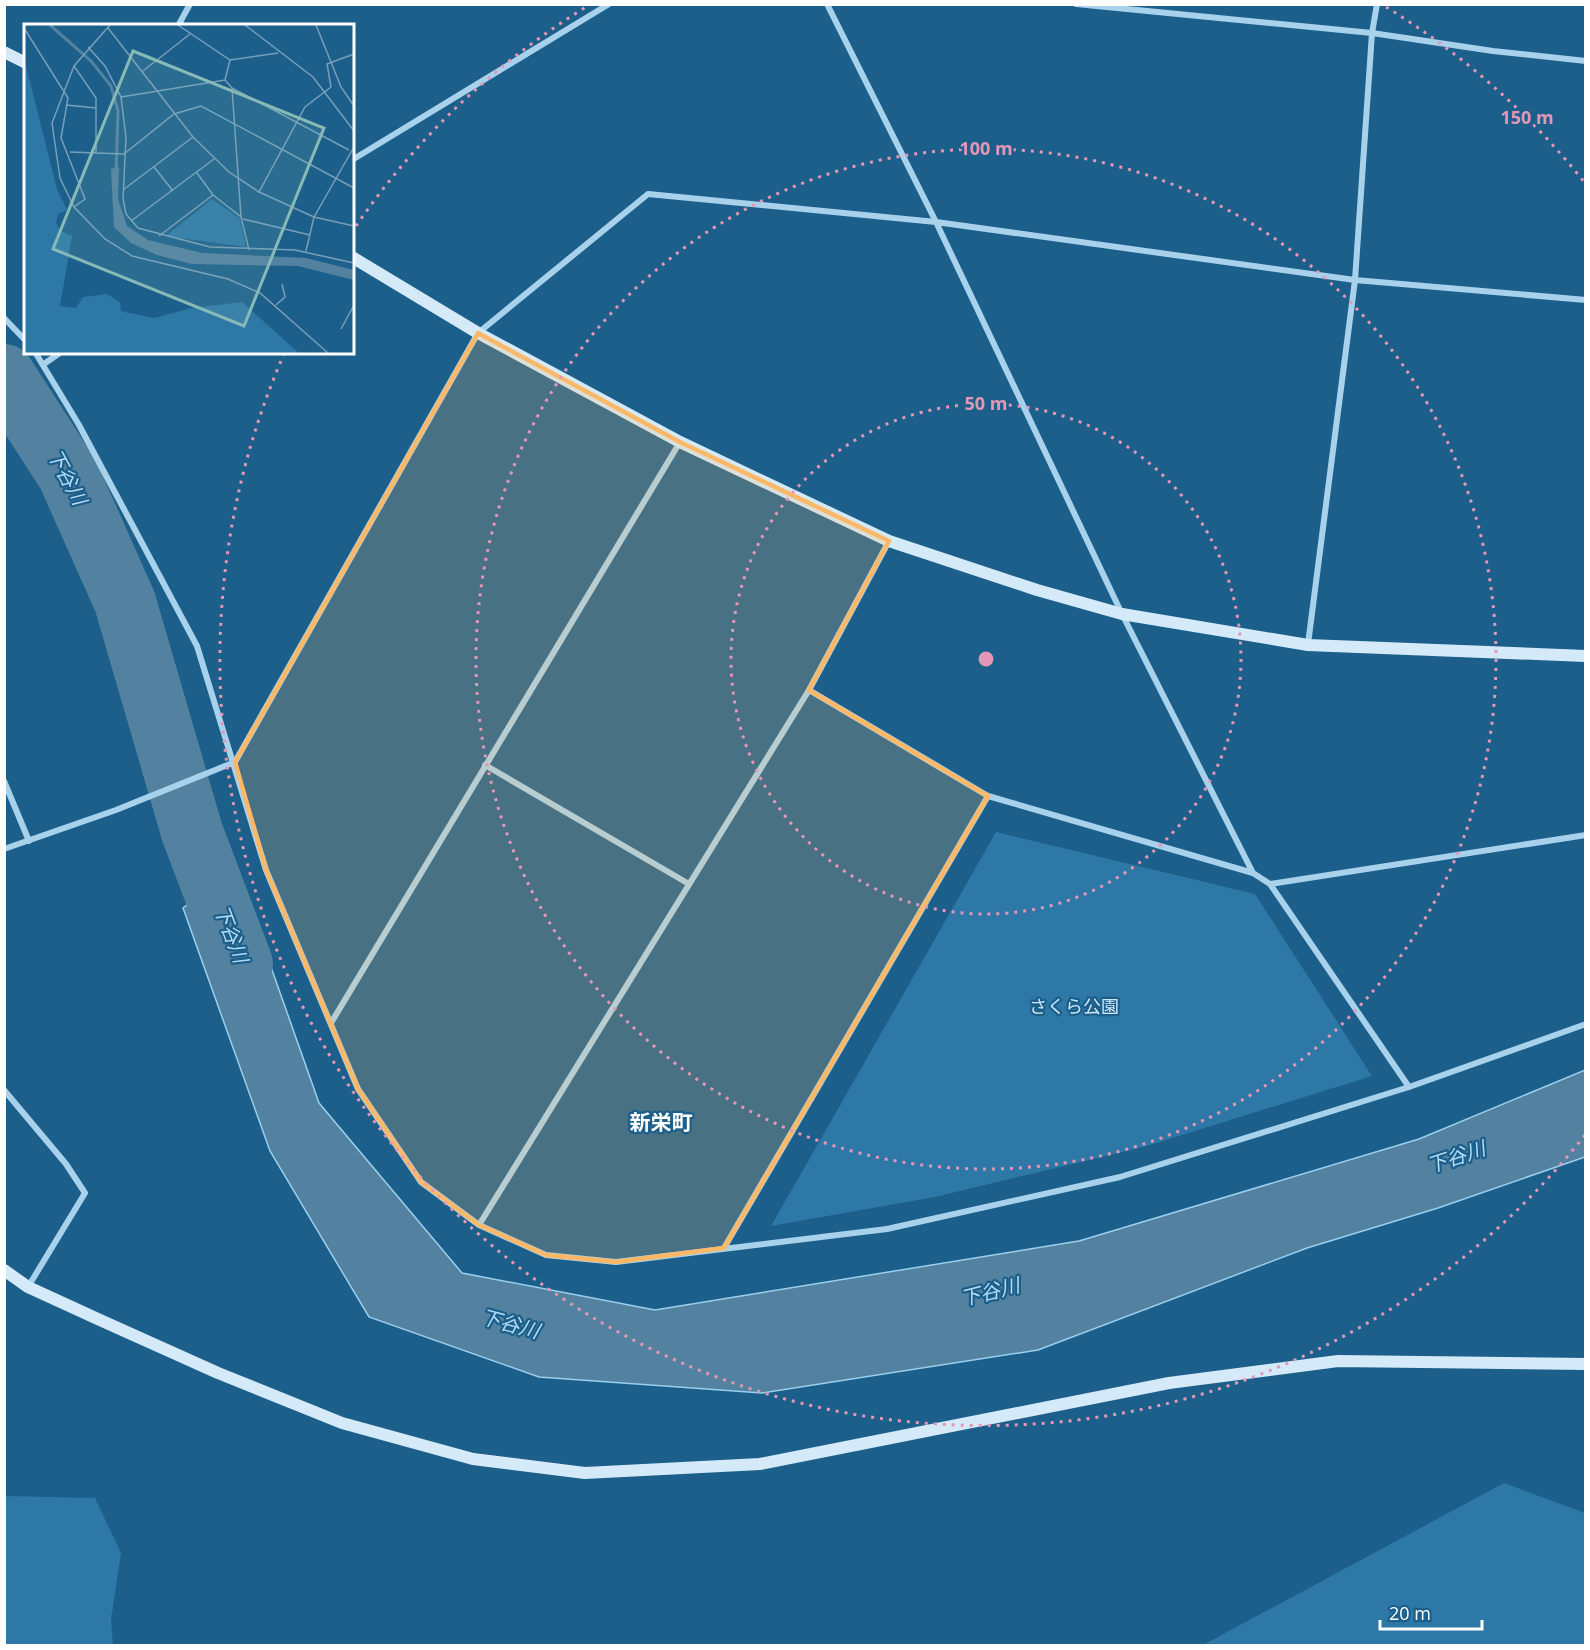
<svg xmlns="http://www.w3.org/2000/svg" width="1590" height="1650" viewBox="0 0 1590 1650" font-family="'Open Sans','Noto Sans JP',sans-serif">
<rect width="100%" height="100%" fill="#1c5f8b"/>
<!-- green -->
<path fill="#2d78a7" d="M996,832l259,62 117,182 -225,70 -212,51 -164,29z
M1504,1483l81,30v132h-382z
M5,1496l90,2 26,55 -10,67 2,25h-108z"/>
<!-- water -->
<path fill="#5382a0" stroke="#9bcfee" stroke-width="1.5" d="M236,868l83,235 143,170 193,37 424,-69 340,-102 166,-69v87l-147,51 -131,40 -269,102 -276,43 -223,-16 -170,-60 -99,-166 -87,-243z"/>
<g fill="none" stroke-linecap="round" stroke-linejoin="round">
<!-- river -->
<path stroke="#5382a0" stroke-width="62" d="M4,375l64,99 57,128 67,230 50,132"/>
<!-- street -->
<path stroke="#a8d2ec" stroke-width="6" d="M827,4l109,218 186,392 131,259
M1076,4l296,29 121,18 93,10
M178,26l12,-22
M352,160l257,-156
M4,318l22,23
M35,352l44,73 118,221 69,224 92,219 63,93 58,43 67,30 70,7 271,-33 233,-52 289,-90 177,-63
M44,364l17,-12
M1308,644l47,-364 17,-247 5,-29
M809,690l179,106 265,77 17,11 139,203
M485,765l204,119
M4,781l25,60
M4,849l112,-39 119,-48 243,-429 170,-139 288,28 419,58 231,20
M1270,884l316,-49
M331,1023l349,-581
M4,1090l62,74 19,29 -57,94
M479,1225l330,-535 80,-149
M724,1248l264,-452"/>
<!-- secondary -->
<path stroke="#d4eaf9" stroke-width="12" d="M4,52l22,11
M352,257l126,76 202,109 209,99 148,49 85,24 186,31 278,11
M4,1270l24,17 72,33 118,53 124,50 131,36 112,14 175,-9 409,-81 169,-22 248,3"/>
</g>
<!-- marked area -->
<path fill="#fcb866" fill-opacity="0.2" stroke="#fcb866" stroke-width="4.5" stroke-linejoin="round" d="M478,333l202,109 209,99 -80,149 179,106 -264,452 -108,14 -70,-7 -67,-30 -58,-43 -63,-93 -92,-219 -31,-108z"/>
<!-- distance rings -->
<g fill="none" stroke="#e497b5" stroke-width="3" stroke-dasharray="3 6">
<circle cx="986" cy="659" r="255"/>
<circle cx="986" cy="659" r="510"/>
<path d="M1585 1135A765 765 0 0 1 284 354M356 226A765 765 0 0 1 586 7M1386 7A765 765 0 0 1 1585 183"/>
</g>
<g text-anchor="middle" stroke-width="4.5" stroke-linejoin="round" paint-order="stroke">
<!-- park labels -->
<g font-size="18" fill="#cde8f9" stroke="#1c5f8b">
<text x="1074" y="1013">さくら公園</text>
</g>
<!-- water labels -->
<g font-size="20" font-style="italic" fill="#b4dbf4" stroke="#1c5f8b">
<text transform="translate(67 477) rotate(62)" y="7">下谷川</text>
<text transform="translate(231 934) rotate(69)" y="7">下谷川</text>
<text transform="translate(1456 1157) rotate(-18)" y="7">下谷川</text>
<text transform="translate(990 1292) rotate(-14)" y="7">下谷川</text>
<text transform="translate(510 1324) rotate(15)" y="7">下谷川</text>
</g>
<!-- quarter labels -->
<g font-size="21" font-weight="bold" fill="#fff" stroke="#1c5f8b">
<text x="661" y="1130">新栄町</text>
</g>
</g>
<!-- overview -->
<g transform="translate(24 24)">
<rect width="330" height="330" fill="#1c5f8b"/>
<path d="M0,34l33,131 10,21 -9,4 -2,9 5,8 11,5 -12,70 16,2 7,-11 24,-3 13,8 1,9 33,7 38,-10 50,-6 57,51h-275zM188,175l28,20 6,28 -80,-11z" fill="#2d78a7"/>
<path d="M95,143l-1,32 9,27 21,14 54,13 104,5 48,12v10l-56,-14 -106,-2 -35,-9 -26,-12 -17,-16 -3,-58z" fill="#5382a0"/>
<path fill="none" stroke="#5382a0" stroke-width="3" d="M26,1l41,36 20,25 7,25 -2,66"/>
<path fill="none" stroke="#779fb9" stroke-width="1.5" d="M86,1l-36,41 -22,57 8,55 14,29 31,32 27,17 96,23 32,14 68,60M154,1l52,35 48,-7M221,1l68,52 41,54M292,1l25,62 13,19M0,4l44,70 -7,40 24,61 -11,8M84,4l85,109 36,35 30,20 55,25 40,9M64,23l17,19 16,31 5,41 -3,61 3,15 12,14 72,19 85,3 59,13M50,42l22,32v56M119,47l47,-37M201,56l5,-20M208,64l9,129M97,73l104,-17 7,8 117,62M42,81l30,3M46,128l54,2 50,-40 27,-8 153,82M130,143l19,24M173,149l16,22 28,22 8,33M99,166l70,-53M235,168l46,-85 26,-20 -4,-23 27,-10M219,195l67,16M107,197l83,-62M135,212l54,-41M282,227l8,-34 40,-70M252,281l9,-8 -3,-13M317,305l13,-24"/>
<path fill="#87bab6" fill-opacity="0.15" stroke="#87bab6" stroke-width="3" d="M109,27l191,77 -80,198 -191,-77z"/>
<rect width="330" height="330" fill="none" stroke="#fff" stroke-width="3"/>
</g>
<circle cx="986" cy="659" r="9" fill="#e497b5" stroke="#1c5f8b" stroke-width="3"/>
<g font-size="18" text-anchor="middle" font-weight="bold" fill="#e497b5" stroke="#1c5f8b" stroke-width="4.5" stroke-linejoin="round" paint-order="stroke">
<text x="1527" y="124">150 m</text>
<text x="986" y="155">100 m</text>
<text x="986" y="410">50 m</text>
</g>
<!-- border -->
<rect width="1590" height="1650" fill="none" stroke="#ffffff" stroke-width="12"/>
<!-- scale -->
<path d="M1380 1620v9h102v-9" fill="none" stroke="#ffffff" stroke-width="3"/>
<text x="1389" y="1620" font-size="18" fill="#ffffff" stroke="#1c5f8b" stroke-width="4.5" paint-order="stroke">20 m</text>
</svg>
